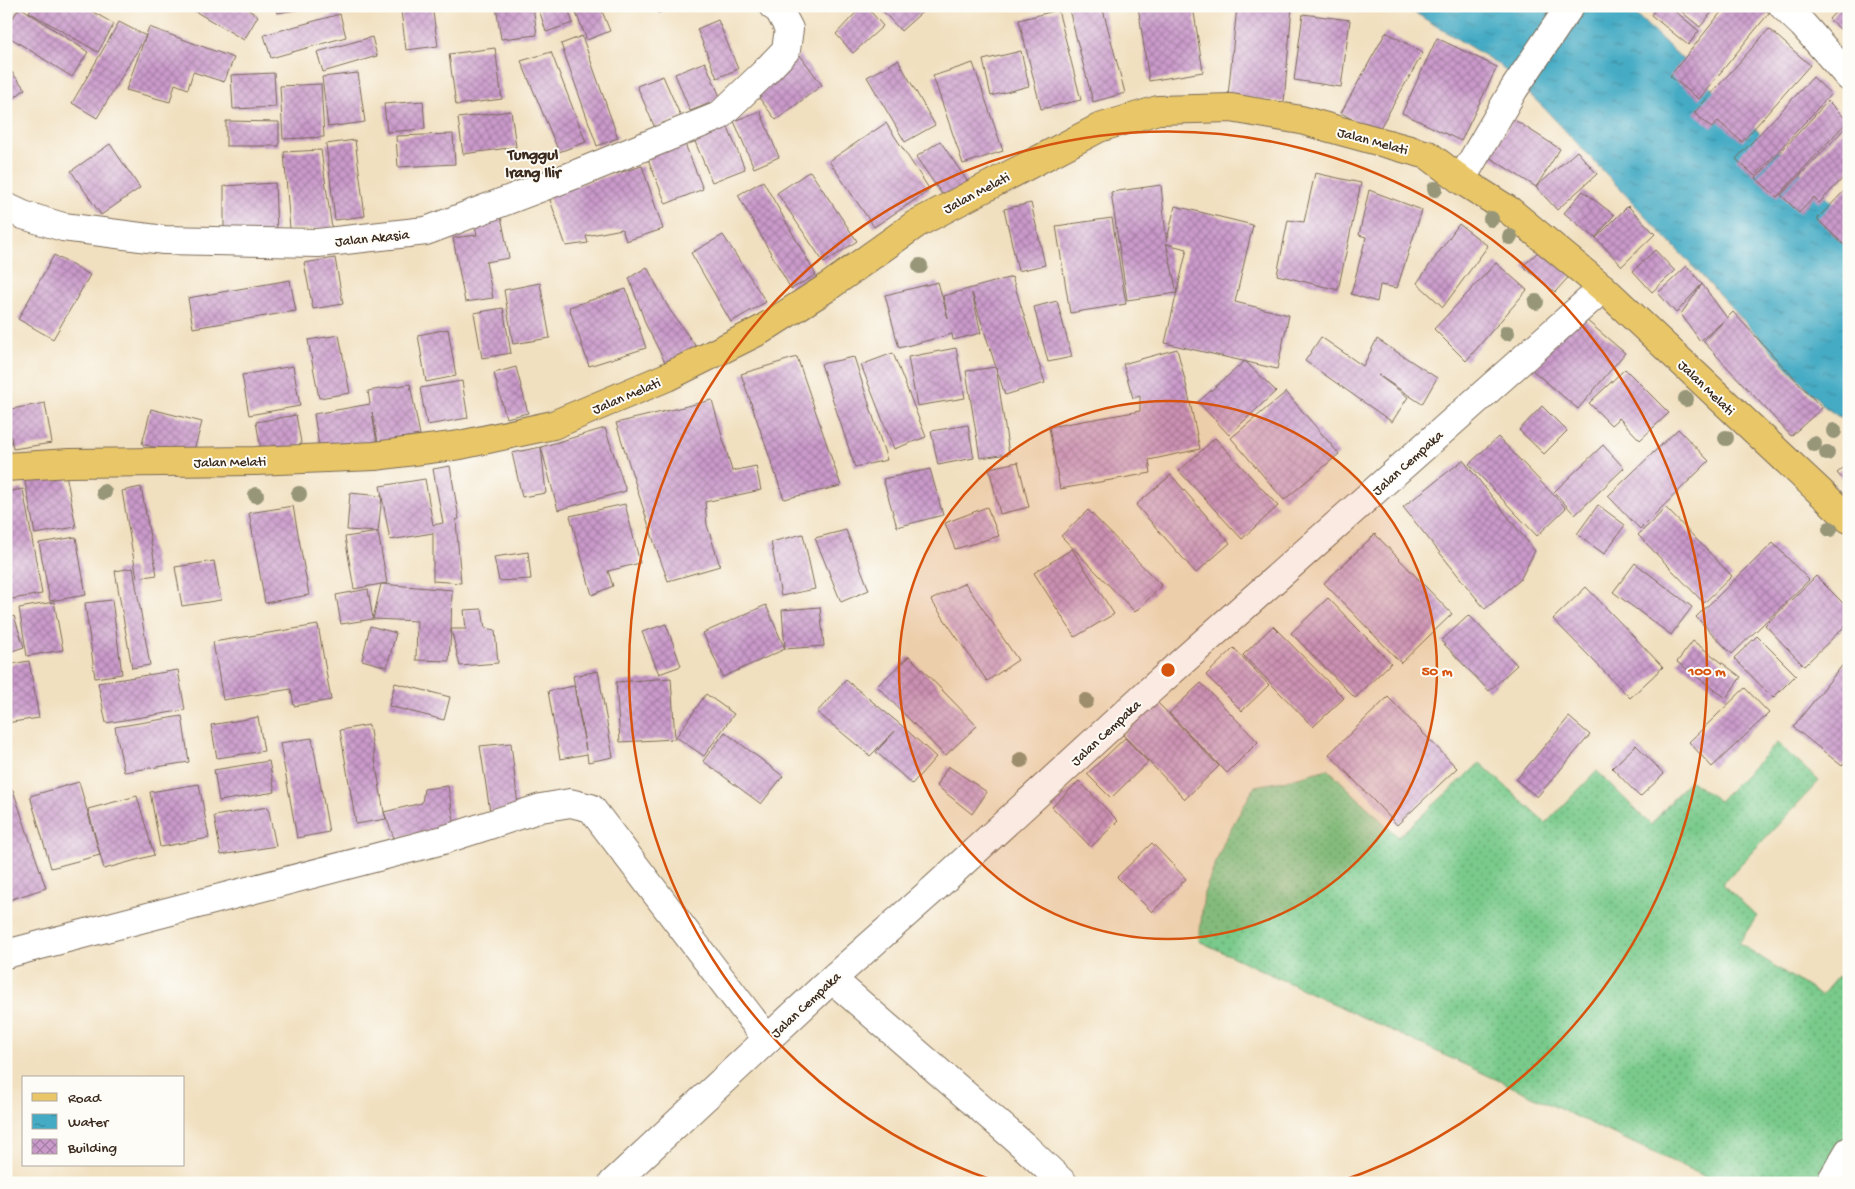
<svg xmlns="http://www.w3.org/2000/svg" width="1855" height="1189" viewBox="0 0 1855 1189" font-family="'Gochi Hand',sans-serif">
<defs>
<pattern id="grass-dots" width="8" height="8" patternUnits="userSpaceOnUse" patternTransform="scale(1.25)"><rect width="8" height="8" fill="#79ca8b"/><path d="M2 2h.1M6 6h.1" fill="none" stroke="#64a471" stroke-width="1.8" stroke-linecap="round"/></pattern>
<pattern id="water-ripples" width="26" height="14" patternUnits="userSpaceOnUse" patternTransform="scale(1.25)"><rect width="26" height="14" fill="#45abc4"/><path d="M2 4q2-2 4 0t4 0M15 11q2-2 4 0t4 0" fill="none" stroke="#3b8b9f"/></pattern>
<pattern id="building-cross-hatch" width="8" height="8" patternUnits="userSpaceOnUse" patternTransform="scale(1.25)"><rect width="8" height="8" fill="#ca9acb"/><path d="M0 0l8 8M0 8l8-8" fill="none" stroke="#a57ea4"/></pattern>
</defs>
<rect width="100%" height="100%" fill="#fdfcf7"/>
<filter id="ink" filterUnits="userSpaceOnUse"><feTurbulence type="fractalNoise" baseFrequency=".02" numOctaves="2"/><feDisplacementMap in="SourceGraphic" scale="10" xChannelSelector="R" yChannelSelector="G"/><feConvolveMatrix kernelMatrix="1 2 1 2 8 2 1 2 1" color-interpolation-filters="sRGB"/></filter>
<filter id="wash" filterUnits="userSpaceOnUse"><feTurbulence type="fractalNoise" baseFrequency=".0096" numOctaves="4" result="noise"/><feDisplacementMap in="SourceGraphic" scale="20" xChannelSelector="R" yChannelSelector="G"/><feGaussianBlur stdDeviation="1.12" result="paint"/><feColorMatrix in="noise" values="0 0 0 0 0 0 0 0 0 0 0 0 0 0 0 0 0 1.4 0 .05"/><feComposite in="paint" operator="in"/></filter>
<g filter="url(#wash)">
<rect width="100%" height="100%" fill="#f1e0c0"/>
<!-- grass -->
<path fill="url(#grass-dots)" stroke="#5a7a54" d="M1777,743l42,38 -97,103 35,32 -18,27 82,53 17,-20 11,7v200h-130l-520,-242 5,-48 22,-56 29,-51 28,-5 45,-12 70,68 82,-74 66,60 51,-52 54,54 38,-45 30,21z"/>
<!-- water -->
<path fill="url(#water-ripples)" stroke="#406a71" d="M1404,6h223l222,212v206l-24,-17 -281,-299 -46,-44z"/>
<g id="blocks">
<!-- building -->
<path fill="url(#building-cross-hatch)" d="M32,6h51l31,18 -16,28 -69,-40z
M186,6h56l16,10 -14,24z
M276,6h39v1l-38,6z
M432,6l6,40 -32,4 -5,-39z
M496,6h37l4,29 -36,4z
M538,6h29l6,17 -27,9z
M573,6h27l10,25 -23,9z
M656,6h18l-16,7z
M862,6h4l17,20 -30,27 -17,-19z
M883,6h46l-28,25 -21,-23z
M1068,6h34l23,87 -32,9z
M1138,6h55l10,66 -54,9z
M1237,6h55l-8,96 -56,-6z
M1658,6h11l30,25 -11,14 -37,-30z
M1678,6h39l-17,21 -23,-19z
M1726,6h35l8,7 -70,86 -29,-23z
M1841,6h8v31l-20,-18z
M20,7l68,45 -16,25 -66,-42v-7z
M1058,10l23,90 -40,9 -22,-89z
M340,14l6,23 -75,21 -7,-23z
M1303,14l47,6 -9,67 -47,-7z
M718,20l20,49 -21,9 -20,-49z
M119,22l27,14 -49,82 -25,-15z
M149,27l85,31 -10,24 -31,-10 -5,17 -13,-5 -5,18 -44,-12z
M1769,29l41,36 -68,77 -24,-21 -6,7 -18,-15z
M1386,32l37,21 -46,80 -36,-20z
M582,36l36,102 -21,8 -36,-102z
M372,37l5,19 -54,16 -6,-20z
M1437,38l60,29 -36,74 -59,-28z
M495,48l7,51 -46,6 -7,-51z
M1021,51l8,35 -38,10 -8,-36z
M551,52l35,90 -27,10 -38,-91z
M800,55l22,30 -46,35 -23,-30z
M898,60l37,65 -30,17 -38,-65z
M705,62l16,37 -31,12 -15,-37z
M973,63l30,88 -40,13 -30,-88z
M6,65l19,24 -19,16z
M274,73l2,34 -43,2 -2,-34z
M358,73l7,49 -37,5 -6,-50z
M663,76l18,41 -26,11 -18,-42z
M1813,77l18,17 -76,82 -19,-17z
M321,84l3,53 -41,2 -3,-53z
M423,101l2,28 -38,3 -3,-28z
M1828,101l20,20 -71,76 -21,-19z
M511,111l5,36 -53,7 -5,-36z
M760,111l19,46 -25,11 -20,-47z
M1513,119l47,30 -24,38 41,-36 20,23 -40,36 -21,-23 -47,-30z
M226,121l53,1v24h-53z
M726,123l19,46 -33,13 -19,-45z
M886,123l44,67 -56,37 -45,-66z
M1846,127l3,2v43l-30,31 -5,-6 -15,16 -18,-18z
M453,134l2,30 -57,3 -2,-31z
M683,139l20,50 -37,15 -20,-50z
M355,140l10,76 -30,4 -9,-76z
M940,141l30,44 -24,15 -30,-43z
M110,144l30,44 -39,27 -30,-44z
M321,150l11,79h-42l-6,-77z
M642,166l21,63 -37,12 -4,-12 -36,7 2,7 -22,3 -18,-52z
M810,171l47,70 -33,22 -47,-70z
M1315,173l46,10 -23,107 -61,-15 11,-55 16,2z
M763,181l53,94 -25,14 -53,-94z
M275,183l2,50h-53v-47z
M1161,185l6,62 10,46 -50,7 -16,-108z
M1849,186v60l-2,2 -30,-29z
M1369,190l53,20 -25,78 -17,-3 -3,17 -26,-8 15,-57 -7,-2z
M1583,191l31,24 -19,23 -31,-25z
M1031,203l14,62 -27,6 -14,-62z
M1175,206l78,19 -18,77 54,13 -12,54 -112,-26 22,-94 -21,-5z
M1628,206l27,28 -33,32 -26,-28z
M501,216l8,42 -23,4 7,36 -28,4 -12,-64 24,-3 -3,-14z
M1112,218l14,86 -56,9 -14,-87z
M1459,224l29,22 -45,61 -26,-24z
M723,235l43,67 -35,20 -40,-69z
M1541,249l32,23 -18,20 -32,-26z
M1655,250l20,21 -23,21 -19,-21z
M54,255l36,20 -37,64 -35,-20z
M335,258l8,46 -30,5 -9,-46z
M1496,263l31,27 -61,71 -32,-32z
M1687,266l15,18 -26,29 -18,-20z
M647,267l22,42 31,43 -34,12 -20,-39 -17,-47z
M1012,277l33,106 -40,12 -33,-102 9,40 -28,7 -1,-6 -53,14 -14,-53 53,-13 10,36 -5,-22z
M290,280l6,31 -103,17 -5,-30z
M540,283l10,55 -37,6 -9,-54z
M1702,284l25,34 6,-6 89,96 -31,28 -88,-95 21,-20 -24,20 -19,-27z
M626,289l20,59 -57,18 -20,-59z
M1057,301l15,56 -24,5 -14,-55z
M503,308l8,45 -29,5 -8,-45z
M1579,314l46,39 -47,56 -46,-39z
M448,329l8,47 -30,6 -8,-47z
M339,335l11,58 -31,5 -11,-58z
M1321,337l42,29 14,-27 60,39 -15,26 -44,-29 30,22 -16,25 -87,-61z
M956,348l9,50 -48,8 -9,-49z
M1177,349l9,35 14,65 -51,11 2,13 -91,16 -11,-62 91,-16v-15l-7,2 -10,-34z
M893,353l33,84 -32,12 -33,-84z
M797,357l44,129 -57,13 -43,-125z
M854,357l33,103 -32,7 -34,-103z
M1245,361l31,30 -47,44 -31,-33z
M293,366l7,40 -51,9 -7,-40z
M516,367l12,46 -22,5 -12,-45z
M996,367l13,87 -29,4 -14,-87z
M1625,369l44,44 -29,27 -21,-22 -8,7 -22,-22z
M462,381l6,37 -41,7 -7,-37z
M410,384l10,51 -42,7 -6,-30 5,32 -57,9 -6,-39 56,-10 -2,-13z
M1286,392l53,62 -55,46 -53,-62z
M712,400l20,71 24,-5 5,24 -56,12 2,23 13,41 -52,15 -14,-39 -38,-119z
M45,403l7,40 -39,6 -7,-39z
M1542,406l25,25 -23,23 -25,-24z
M151,409l51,13 -10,35 -50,-13z
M296,415l6,33 -40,7 -6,-33z
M968,425l6,33 -36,7 -7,-34z
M605,428l21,63 -68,19 -17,-63 5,46 -24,4 -10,-44 29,-6z
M1678,429l31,32 -69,68 -32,-33z
M1498,437l68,71 -29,28 -68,-72z
M1215,438l63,68 -36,33 -63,-68z
M1603,445l21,23 -49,47 -21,-23z
M1463,460l72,91 -15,29 -35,29 -82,-102z
M1018,462l11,45 -29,7 -11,-46z
M1849,463v23l-12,-13z
M450,466l9,53 -3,1 5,63 -28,-2v-48l-43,7 -10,-54 45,-7 8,46 10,-2 -10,-54z
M65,469l11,58 -41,7 -11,-58z
M930,469l13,46 -46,12 -14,-48z
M1171,475l59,68 -34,30 -60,-68z
M141,487l16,88 -20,3 -15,-87z
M23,489l19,105 -36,6v-108z
M350,493l32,3 -4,36 -31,-2z
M625,504l15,59 -32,8 5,15 -21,9 -22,-79z
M1598,505l27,20 -21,29 -27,-20z
M293,506l16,89 -44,8 -16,-90z
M987,507l12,29 -44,13 -10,-26z
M1666,508l66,68 -28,27 -66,-68z
M1088,510l74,76 -27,26 -74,-76z
M846,530l23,60 -28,12 -26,-64z
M378,532l9,51 -6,1 71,6 -1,39h15l-2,-19 18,-1 3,19 10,2 3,33 -38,3 -9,-37 -2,32 -33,-1 1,-39 -44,-2 -32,5 -5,-29 32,-6 5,30 8,-35 -27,5 -9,-52z
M803,534l12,55 -34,7 -10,-54z
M1375,534l77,80 -51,49 -77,-80z
M76,537l10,58 -36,6 -11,-58z
M1773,543l36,37 -77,74 -36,-37z
M1072,549l42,65 -39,23 -41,-64z
M528,552l3,27 -32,2 -5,-24z
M214,561l7,39 -39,6 -7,-39z
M1635,563l57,44 -21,28 -58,-43z
M133,568l17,97 -18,3 -17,-97z
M1816,576l33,33v13l-45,44 -39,-41z
M965,583l53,77 -31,21 -56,-81z
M1586,587l77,80 -33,31 -77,-79z
M1328,598l63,65 -36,35 -64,-65z
M112,600l10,74 -27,4 -10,-75z
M54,602l9,48 -36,6 -8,-48z
M766,605l19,44 -62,28 -20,-44z
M820,607l4,39 -39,3 -3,-39z
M1469,615l48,50 -28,26 -48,-50z
M14,616l10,31 -18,6v-34z
M666,624l15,42 -22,8 -17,-42z
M318,625l13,75 -37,6 -3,-17 -68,11 -10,-58z
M370,626l26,7 -9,34 -25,-7z
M1273,626l71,72 -31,29 -70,-72z
M1757,636l39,39 -23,23 -39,-40z
M1693,641l48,36 -15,21 -49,-36z
M1234,648l35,37 -27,26 -36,-36z
M909,656l68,70 -32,30 -68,-70z
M1849,657v100l-7,9 -49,-39z
M29,661l10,57 -33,5v-58z
M178,670l7,40 -79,13 -8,-40z
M598,671l15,86 -25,5 -1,-8 -27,5 -12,-68 26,-5 12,64 -13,-74z
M671,678l4,61 -55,3 -4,-60z
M846,680l55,45 35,32 -24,27 -36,-32 20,-22 -26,26 -53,-44z
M395,683l55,14 -6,23 -55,-14z
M1201,683l57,59 -31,31 -58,-60z
M1745,688l24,25 -57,54 -23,-25z
M706,694l28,20 -30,42 -28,-19z
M1388,697l69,71 -60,57 -68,-71z
M1157,702l62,64 -34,33 -62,-64z
M182,716l7,46 -65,10 -9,-45z
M258,717l6,34 -47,7 -6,-33z
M1569,717l21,18 -53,62 -21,-17z
M369,725l15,87 38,-9 2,-14 24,-3 7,41 -61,11 -10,-26 2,7 -30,5 -16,-94z
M725,732l58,44 -22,28 -58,-43z
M312,738l17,94 -32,6 -17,-95z
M1125,738l23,24 -37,36 -24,-24z
M511,743l7,63 -28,6 -10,-66z
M1636,745l28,29 -24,23 -28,-29z
M269,761l6,31 -56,9 -5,-31z
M948,766l39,26 -15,22 -35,-28z
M1079,781l39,40 -27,26 -39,-40z
M79,782l21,73 -49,13 -21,-72z
M199,784l10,54 -49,9 -10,-55z
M13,790l33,98 -40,13v-109z
M137,796l17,59 -50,14 -16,-60z
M268,807l8,39 -55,9 -7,-39z
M1152,843l34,36 -34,33 -35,-35z"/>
</g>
</g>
<g filter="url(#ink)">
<use href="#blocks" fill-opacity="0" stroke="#7b6a57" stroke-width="1"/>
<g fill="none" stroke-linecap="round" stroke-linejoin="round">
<defs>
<path id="minor" d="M1783,6l20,19 46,52
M1461,180l53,-91 56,-83
M6,207l17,8 40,12 101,13 154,3 108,-12 148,-56 145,-59 44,-42 23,-24 3,-21 -10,-19 -6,-4
M6,954l437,-114 98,-32 29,-5 21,5 176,231
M832,979l191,166 40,38
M613,1183l219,-204 104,-92 211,-194 456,-405
M1830,1183l19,-32"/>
<path id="major" d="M6,467l63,-4 186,-2 120,-5 85,-11 93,-20 114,-48 94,-47 64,-41 91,-65 183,-96 59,-18 73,-2 70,12 127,35 33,25 49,31 93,77 246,231"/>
</defs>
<!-- minor casing -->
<use href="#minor" stroke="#7b6a57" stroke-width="30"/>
<!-- major casing -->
<use href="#major" stroke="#7b6a57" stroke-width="30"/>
<!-- minor -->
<use href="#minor" stroke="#fff" stroke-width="28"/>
<!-- major -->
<use href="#major" stroke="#e9c769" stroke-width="28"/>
</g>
<!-- trees -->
<g fill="#979679">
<circle cx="1435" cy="189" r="8"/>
<circle cx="1491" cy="219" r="8"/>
<circle cx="1510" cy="237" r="8"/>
<circle cx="920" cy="266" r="8"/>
<circle cx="1536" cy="302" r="8"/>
<circle cx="1507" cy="333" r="8"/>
<circle cx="1686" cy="399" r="8"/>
<circle cx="1834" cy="431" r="8"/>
<circle cx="1726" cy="438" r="8"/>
<circle cx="1814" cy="444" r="8"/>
<circle cx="1827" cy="453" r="8"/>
<circle cx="104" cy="492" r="8"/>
<circle cx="299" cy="494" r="8"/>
<circle cx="256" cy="495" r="8"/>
<circle cx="1830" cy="529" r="8"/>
<circle cx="1086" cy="701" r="8"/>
<circle cx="1021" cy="760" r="8"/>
</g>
</g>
<!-- distance rings -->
<circle cx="1168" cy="670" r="269" fill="#d7540e" fill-opacity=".12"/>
<g fill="none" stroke="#d7540e" stroke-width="2.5">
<circle cx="1168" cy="670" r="269"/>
<path d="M1001 1183A539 539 0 1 1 1335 1183"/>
</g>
<g text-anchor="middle" stroke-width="4" stroke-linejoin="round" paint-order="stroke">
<!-- street labels -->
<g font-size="14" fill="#3b2a1e" stroke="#fdfcf7">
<text transform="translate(1373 140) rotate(15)" y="5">Jalan Melati</text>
<text transform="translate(976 192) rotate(-28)" y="5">Jalan Melati</text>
<text transform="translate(372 237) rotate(-6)" y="5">Jalan Akasia</text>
<text transform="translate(1707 387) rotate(44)" y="5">Jalan Melati</text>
<text transform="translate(626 395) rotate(-23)" y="5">Jalan Melati</text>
<text transform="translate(230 461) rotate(-1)" y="5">Jalan Melati</text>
<text transform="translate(1407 462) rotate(-42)" y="5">Jalan Cempaka</text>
<text transform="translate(1105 732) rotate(-43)" y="5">Jalan Cempaka</text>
<text transform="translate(805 1004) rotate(-43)" y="5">Jalan Cempaka</text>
</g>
<!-- quarter labels -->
<g font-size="16" font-weight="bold" fill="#3b2a1e" stroke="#fdfcf7">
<text x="533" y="159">Tunggul<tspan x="533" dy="18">Irang Ilir</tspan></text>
</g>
</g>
<circle cx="1168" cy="670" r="8" fill="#d7540e" stroke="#fdfcf7" stroke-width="2.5"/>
<g font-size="15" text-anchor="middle" font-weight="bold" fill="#d7540e" stroke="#fdfcf7" stroke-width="4" stroke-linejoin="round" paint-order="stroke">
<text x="1437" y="675">50 m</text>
<text x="1707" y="675">100 m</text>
</g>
<!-- margin -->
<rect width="1855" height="1189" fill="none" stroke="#fdfcf7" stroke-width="25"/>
<!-- legend -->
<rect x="22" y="1076" width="162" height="90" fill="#fdfcf7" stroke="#afa8a0"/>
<rect x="32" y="1093" width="25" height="8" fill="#e9c769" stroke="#afa8a0"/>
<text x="68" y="1102" font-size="15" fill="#3b2a1e">Road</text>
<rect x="32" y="1114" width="25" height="15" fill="url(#water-ripples)" stroke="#afa8a0"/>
<text x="68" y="1126" font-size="15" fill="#3b2a1e">Water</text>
<rect x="32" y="1139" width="25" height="15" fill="url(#building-cross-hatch)" stroke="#afa8a0"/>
<text x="68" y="1152" font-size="15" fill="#3b2a1e">Building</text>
</svg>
